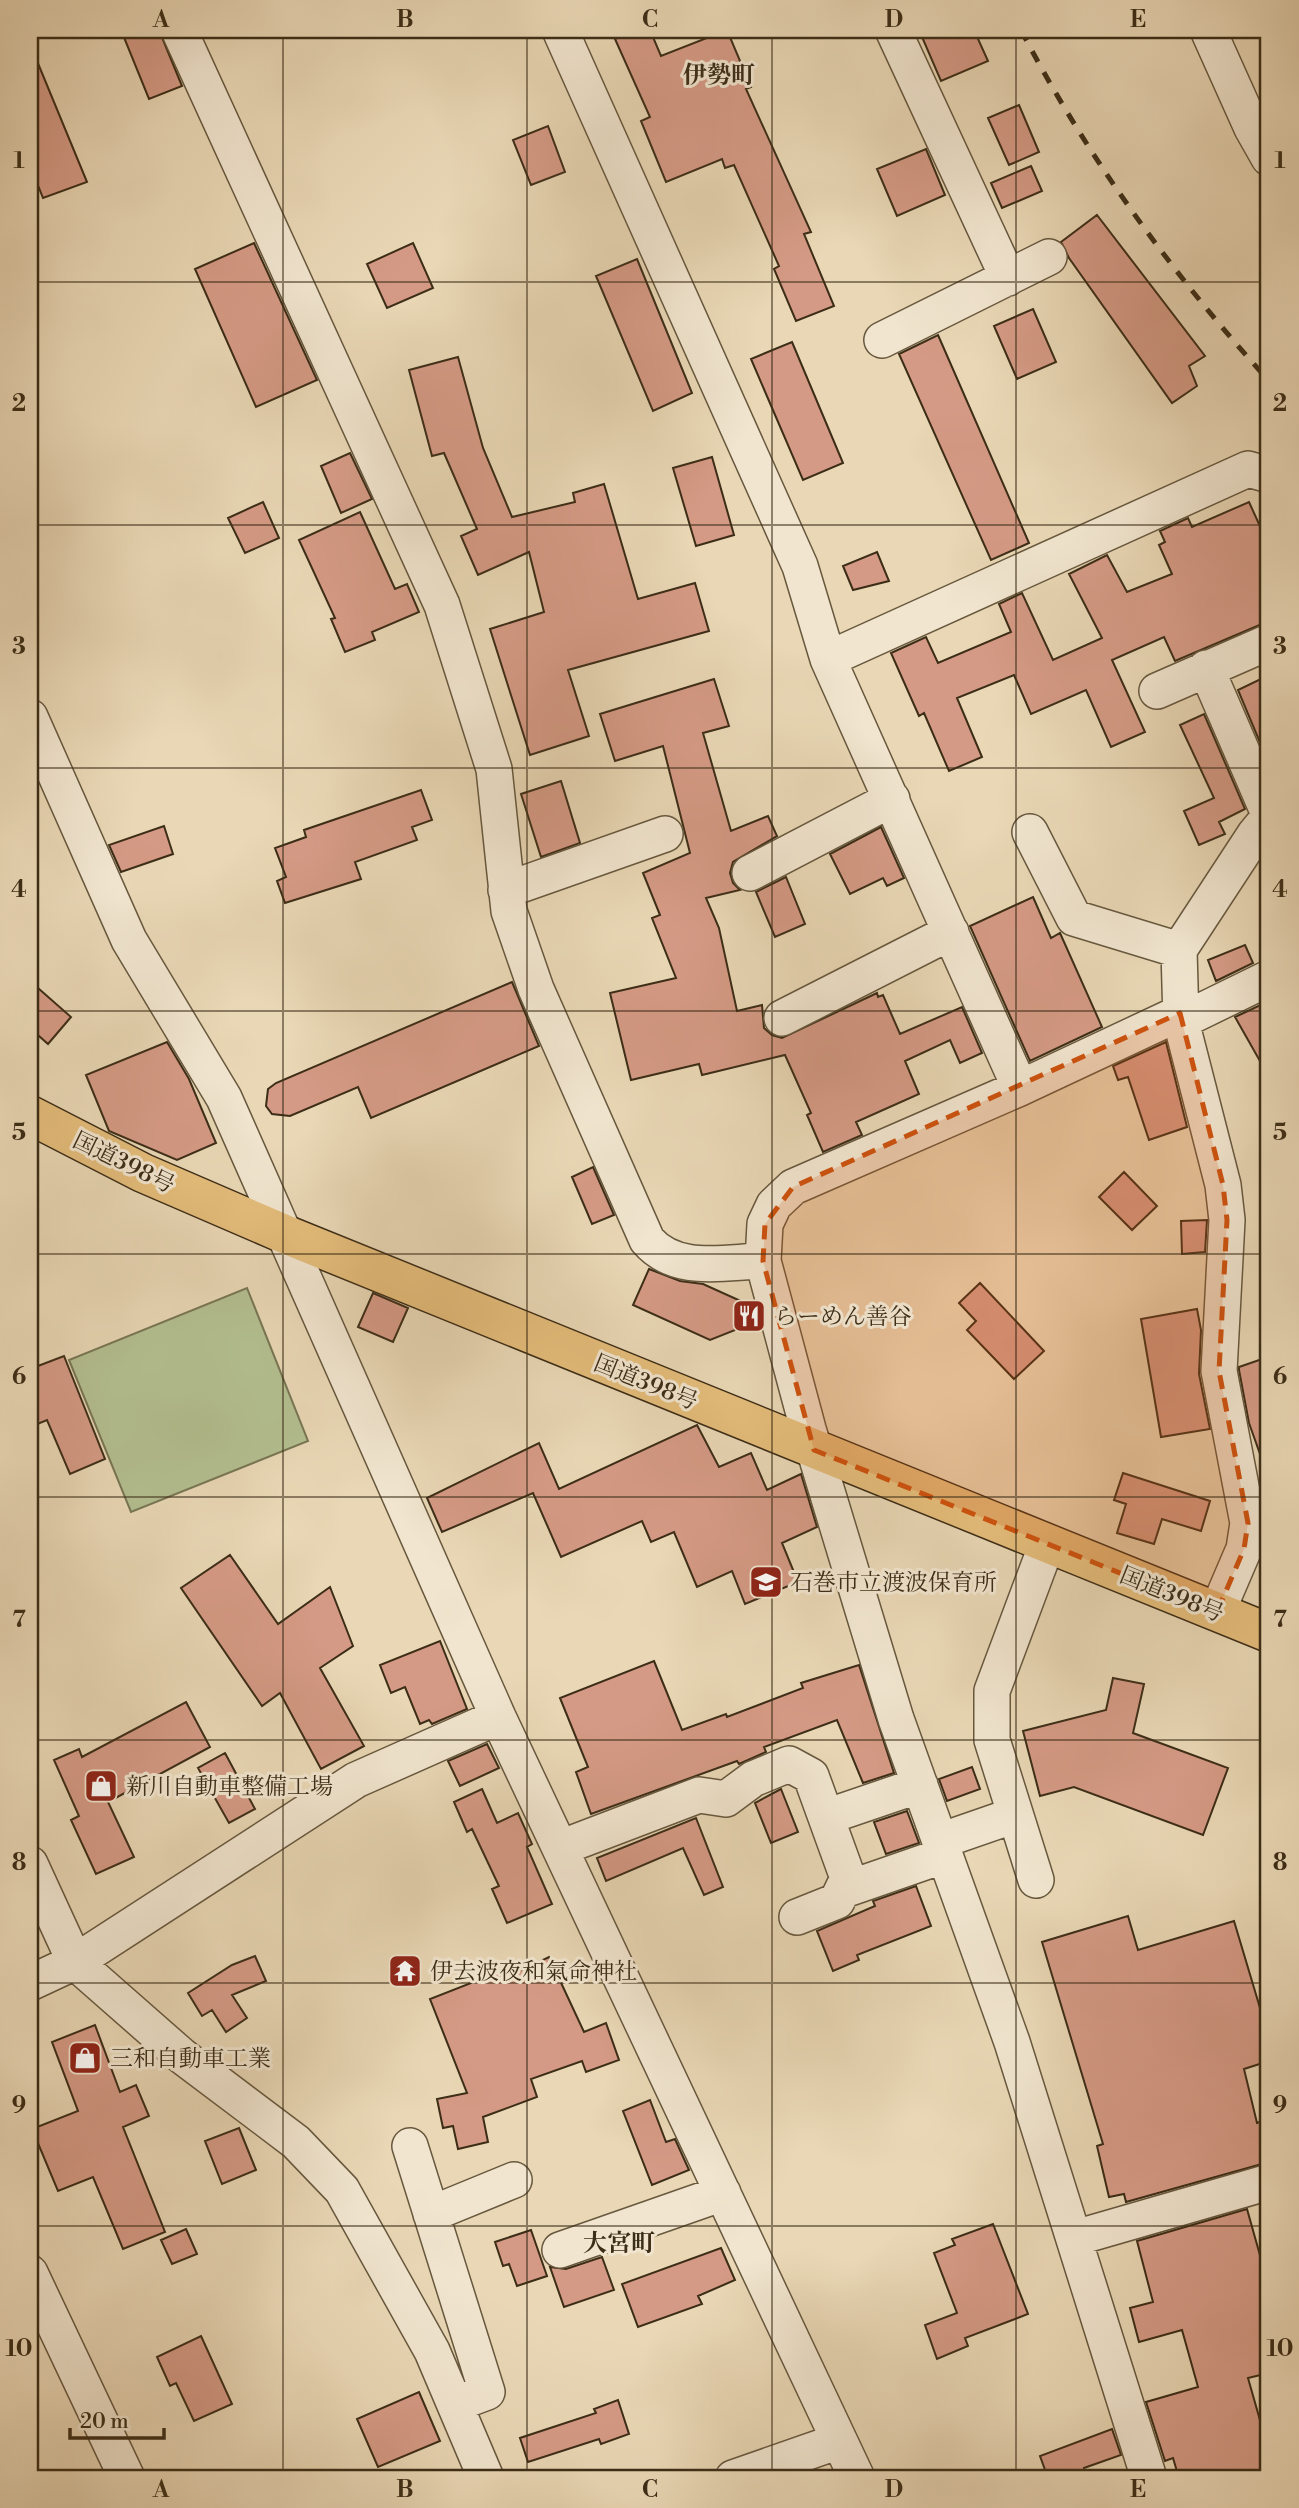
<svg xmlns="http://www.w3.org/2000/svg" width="1299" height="2508" viewBox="0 0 1299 2508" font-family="'Libre Bodoni','Noto Serif JP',serif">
<rect width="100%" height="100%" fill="#e9d7b5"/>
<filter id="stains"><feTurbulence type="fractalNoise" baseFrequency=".00286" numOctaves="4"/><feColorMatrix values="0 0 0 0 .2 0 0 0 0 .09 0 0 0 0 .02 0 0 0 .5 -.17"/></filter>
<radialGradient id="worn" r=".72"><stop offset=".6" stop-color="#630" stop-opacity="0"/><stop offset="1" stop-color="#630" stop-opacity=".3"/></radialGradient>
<!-- green -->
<path fill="#b3bf90" stroke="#787654" stroke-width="2" d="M247,1288l61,153 -177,71 -62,-152z"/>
<!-- building -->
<path fill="#d59a85" stroke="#3c2d17" stroke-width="2" d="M121,30h38l23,56 -33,13z
M637,30h13l11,26 66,-26 24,57 -5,2 65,143 -7,2 30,72 -38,15 -22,-52 5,-3 -45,-101 -9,3 -3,-9 -56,23 -25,-61 9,-4 -35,-78z
M919,30h55l14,31 -47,20z
M30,44l57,138 -44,16 -13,-33z
M1019,105l20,47 -30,13 -21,-47z
M548,126l17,46 -34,13 -18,-45z
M926,149l19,46 -48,21 -20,-47z
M1031,166l11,25 -40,17 -11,-25z
M1097,215l108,141 -16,10 8,20 -25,17 -103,-145 -8,-16z
M254,243l63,137 -61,27 -61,-138z
M413,243l20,45 -46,20 -20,-44z
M637,259l55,134 -39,18 -57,-135z
M1033,309l23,53 -39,17 -23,-53z
M938,335l91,208 -38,17 -92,-206z
M792,342l51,121 -40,17 -52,-121z
M458,357l25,91 29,69 63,-15 -2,-9 31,-9 34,115 57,-16 14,48 -141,39 21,66 -59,19 -40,-126 54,-17 -15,-60 -51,23 -17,-39 16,-7 -33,-76 -12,3 -23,-86z
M350,453l22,46 -31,14 -20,-47z
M712,457l22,78 -38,11 -23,-78z
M263,502l16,36 -34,15 -17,-35z
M1249,502l20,44v75l-94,40 -11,-24 -52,23 33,72 -34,15 -25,-57 -55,24 -17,-39 -57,23 25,59 -33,14 -25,-58 -5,3 -28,-63 35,-16 12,26 73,-31 -12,-28 23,-11 31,67 49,-22 -33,-64 38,-19 20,37 45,-18 -13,-29 6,-3 -5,-11 28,-13 4,9z
M360,512l35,77 12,-5 12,28 -47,20 3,8 -30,12 -14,-33 4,-1 -36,-78z
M877,552l12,29 -36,9 -10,-24z
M1269,675v89l-31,-74z
M714,679l15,47 -26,7 28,98 37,-15 9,20 -44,26 -3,11 3,10 7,7 -34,8 13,30 18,83 25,-6 2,23 8,7 10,3 95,-45 1,4 5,-2 17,39 62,-27 20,46 -22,10 -10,-23 -45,21 14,33 -63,28 6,13 -39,17 -16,-37 4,-2 -26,-58 -83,20 -3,-11 -68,16 -21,-87 66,-15 -24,-60 8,-3 -17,-42 47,-20 -27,-107 -48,15 -15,-47z
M1204,714l41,95 -26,13 6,12 -26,11 -15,-34 30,-13 -34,-73z
M561,781l19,62 -39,14 -20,-63z
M421,790l11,30 -20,7 5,13 -62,22 6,17 -76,24 -8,-22 9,-4 -11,-29 31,-11 -2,-7z
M164,826l9,28 -52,18 -12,-27z
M881,827l23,51 -17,8 -4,-8 -33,16 -20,-40z
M786,877l19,47 -30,13 -19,-45z
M1033,897l18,41 9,-5 42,94 -72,34 -60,-135z
M1245,945l8,18 -37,18 -8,-21z
M30,981l41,36 -23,27 -18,-16z
M512,982l27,64 -168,72 -13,-31 -68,29 -18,-2 -6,-8 2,-17 8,-6z
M1269,1001v76l-34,-60z
M167,1042l22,37 27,64 -39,17 -68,-29 -23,-56z
M1166,1042l21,85 -38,13 -21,-63 -10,3 -5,-14z
M593,1167l21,48 -22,9 -20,-47z
M1124,1172l33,34 -25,24 -33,-33z
M1207,1220l-2,32 -23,2 -1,-33z
M649,1269l31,12 23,3 51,23 4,14 -48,19 -77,-35z
M980,1283l64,68 -30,28 -47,-49 9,-9 -17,-18z
M373,1293l35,15 -15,34 -35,-15z
M1197,1309l4,21 -2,44 11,55 -49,8 -20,-118z
M64,1356l41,103 -35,15 -23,-54 -17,7v-58z
M1262,1359l7,21v88h-4l-16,-45 -10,-53v-3z
M697,1425l22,42 32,-14 16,37 34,-16 16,53 -35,16 16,39 -53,22 -13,-33 -35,16 -23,-55 -23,10 -9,-21 -81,36 -28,-64 -91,39 -15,-34 112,-55 20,46z
M1123,1473l87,28 -9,30 -39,-12 -8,25 -37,-11 9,-29 -12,-4z
M230,1555l48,69 52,-37 23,59 -33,22 44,78 -43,23 -41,-76 -18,13 -81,-118z
M440,1641l27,68 -35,15 -3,-4 -9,4 -15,-37 -14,6 -11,-28z
M654,1661l28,69 44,-16 1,3 76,-29 -2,-5 58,-18 35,108 -31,10 -26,-63 -73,27 2,5 -27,12 -2,-3 -146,53 -15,-42 12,-5 -28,-69z
M1113,1678l31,6 -11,49 95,35 -25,67 -129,-48 -34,9 -17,-65 83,-21z
M186,1702l24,45 -102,55 26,55 -38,17 -25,-54 8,-4 -25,-56 25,-11 3,8z
M487,1744l12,24 -39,18 -12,-25z
M225,1753l30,56 -26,14 -31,-55z
M972,1767l8,22 -33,12 -8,-22z
M482,1789l15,34 21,-10 14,31 -5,3 25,57 -45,19 -15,-34 7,-3 -27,-57 -5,3 -13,-30z
M781,1789l17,43 -27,11 -16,-40z
M907,1811l12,32 -33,11 -12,-32z
M696,1818l27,69 -19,8 -21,-47 -77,33 -9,-23z
M916,1886l15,40 -74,29 2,5 -26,11 -16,-40 58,-25 -2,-5z
M1128,1916l10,34 96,-29 35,117v23l-25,8 13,54 8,-3 4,18v24l-143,40 -2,-8 -15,3 -12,-51 6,-2 -61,-202z
M255,1956l11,25 -34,14 15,23 -21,14 -14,-22 -10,6 -14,-23 44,-28z
M549,1957l35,75 22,-9 13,37 -33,12 -4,-11 -51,18 6,18 -54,20 5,25 -30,7 -5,-23 -10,2 -6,-29 30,-6 -37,-94 74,-29 2,7z
M95,2025l25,67 16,-7 13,31 -26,11 42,105 -42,17 -30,-72 -35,14 -26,-62 46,-18 -26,-69z
M650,2100l16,42 9,-3 14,31 -37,15 -29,-74z
M239,2128l17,42 -34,14 -17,-43z
M1247,2209l16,57 6,-2v109l-21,5 21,74v26h-90l-6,-20 -8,3 -19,-59 52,-15 -16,-57 -43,12 -9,-34 23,-6 -16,-61z
M993,2224l35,90 -63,24 3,8 -31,13 -12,-34 32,-12 -23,-60 21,-8 -3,-6z
M186,2229l11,25 -25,10 -11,-24z
M531,2230l16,46 -30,10 -8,-22 -6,2 -8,-24z
M721,2248l14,32 -37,16 4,8 -64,23 -16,-43z
M602,2257l12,33 -50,17 -14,-40 16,2z
M201,2336l31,68 -38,17 -18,-38 -6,3 -13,-29z
M419,2392l21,49 -62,26 -21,-48z
M618,2400l11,34 -28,10 -2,-5 -71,23 -8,-24 76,-25 -2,-4z
M1112,2429l9,26 -37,13 1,4 -18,6h-19l-8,-22z"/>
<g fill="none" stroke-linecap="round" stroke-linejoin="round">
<defs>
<path id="minor" d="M179,30l263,575 52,164 15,142 27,78 111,251c29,34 76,22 116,21
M560,30l240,536 28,93 192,429
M893,30l115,248
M1208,30l44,98 17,30
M882,340l167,-83
M828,659l420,-190 21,6
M1206,668l63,146
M1157,691l112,-49
M30,717l99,223 95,158 274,619 359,761
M1030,832l44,86 105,32
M750,873l142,-74
M506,890l159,-56
M782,1018l169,-86
M1181,1021l88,-43
M1217,1612l27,-63 4,-26 -29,-152 8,-151 -4,-35 -42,-164 -2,-71 76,-116 14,-17
M826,1817l94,-32
M940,1841l75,-26
M560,1848l139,-53 27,4 27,-20 36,-15 22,12 37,102 -11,23 -40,16
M30,1864l45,98 107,94 114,86 46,48 90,161 54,127
M1036,1880l-44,-140v-49l55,-147
M844,1890l101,-35
M30,1983l45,-21 281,-182 142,-63
M410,2146l77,246 -32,12
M431,2214l83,-34
M1075,2238l194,-56
M560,2250l163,-57
M30,2273l97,205
M733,2478l106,-37
M1149,2478l-137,-436 -116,-323 -88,-290 -45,-168 2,-37 9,-19 19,-18 227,-99 160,-75"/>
<path id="highway" d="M30,1115l113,58 139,60 987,400"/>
</defs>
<!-- minor casing -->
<use href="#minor" stroke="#67583e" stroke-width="38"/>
<!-- highway casing -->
<use href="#highway" stroke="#3c2d17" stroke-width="41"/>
<!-- minor -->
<use href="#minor" stroke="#f1e5cf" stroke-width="35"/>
<!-- highway -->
<use href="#highway" stroke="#e4bc7a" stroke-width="38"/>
<!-- rail -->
<path stroke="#3c2d17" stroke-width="5" stroke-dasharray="12 12" stroke-linecap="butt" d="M1021,30c66,127 152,245 248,351"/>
</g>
<!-- marked area -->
<path fill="#ce520e" fill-opacity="0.2" stroke="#ce520e" stroke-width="5" stroke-dasharray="14 9" stroke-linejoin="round" d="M1180,1013l43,172 4,35 -8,151 29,152 -4,26 -27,63 -403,-162 -51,-189 2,-37 28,-37z"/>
<!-- grid -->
<path fill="none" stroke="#3c2d17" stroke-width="2" stroke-opacity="0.55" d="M283,30v2448M527,30v2448M772,30v2448M1016,30v2448M30,282h1239M30,525h1239M30,768h1239M30,1011h1239M30,1254h1239M30,1497h1239M30,1740h1239M30,1983h1239M30,2226h1239"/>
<!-- icons -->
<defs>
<symbol id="restaurant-square" viewBox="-11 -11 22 22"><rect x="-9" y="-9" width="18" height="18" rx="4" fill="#8f2418" stroke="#f1e5cf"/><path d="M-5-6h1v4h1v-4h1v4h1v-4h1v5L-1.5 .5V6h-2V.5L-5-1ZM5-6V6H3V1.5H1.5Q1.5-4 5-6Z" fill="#fff"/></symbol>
<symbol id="school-square" viewBox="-11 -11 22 22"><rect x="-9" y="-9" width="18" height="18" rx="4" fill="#8f2418" stroke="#f1e5cf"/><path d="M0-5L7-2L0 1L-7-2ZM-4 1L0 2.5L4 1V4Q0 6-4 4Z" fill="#fff"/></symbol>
<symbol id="shop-square" viewBox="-11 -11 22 22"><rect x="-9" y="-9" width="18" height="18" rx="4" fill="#8f2418" stroke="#f1e5cf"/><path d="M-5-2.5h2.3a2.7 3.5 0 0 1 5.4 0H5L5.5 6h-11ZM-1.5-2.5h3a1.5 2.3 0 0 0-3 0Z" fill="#fff"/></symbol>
<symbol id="temple-square" viewBox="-11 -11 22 22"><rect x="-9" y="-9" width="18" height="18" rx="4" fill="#8f2418" stroke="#f1e5cf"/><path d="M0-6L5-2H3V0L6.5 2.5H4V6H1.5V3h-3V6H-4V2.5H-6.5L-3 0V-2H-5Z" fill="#fff"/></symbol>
</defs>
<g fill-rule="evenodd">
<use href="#restaurant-square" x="730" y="1297" width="38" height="38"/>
<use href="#school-square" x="747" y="1563" width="38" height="38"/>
<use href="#shop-square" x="82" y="1767" width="38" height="38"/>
<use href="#temple-square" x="386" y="1952" width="38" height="38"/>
<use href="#shop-square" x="66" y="2039" width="38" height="38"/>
</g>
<g text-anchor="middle" stroke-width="6" stroke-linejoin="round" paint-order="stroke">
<!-- street labels -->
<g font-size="23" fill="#3c2d17" stroke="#f1e5cf">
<text transform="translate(124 1162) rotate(26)" y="8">国道398号</text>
<text transform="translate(646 1382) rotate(22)" y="8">国道398号</text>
<text transform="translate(1172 1594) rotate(22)" y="8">国道398号</text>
</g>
<!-- poi labels -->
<g font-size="23" fill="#3c2d17" stroke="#f1e5cf" text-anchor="start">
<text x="774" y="1324">らーめん善谷</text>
<text x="790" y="1590">石巻市立渡波保育所</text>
<text x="126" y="1794">新川自動車整備工場</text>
<text x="430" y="1979">伊去波夜和氣命神社</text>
<text x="110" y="2066">三和自動車工業</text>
</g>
<!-- neighbourhood labels -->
<g font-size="24" font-weight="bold" fill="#3c2d17" stroke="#f1e5cf">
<text x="719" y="83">伊勢町</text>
<text x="619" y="2251">大宮町</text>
</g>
</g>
<!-- margin -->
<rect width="1299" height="2508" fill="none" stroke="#e9d7b5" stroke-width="77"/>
<!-- scale -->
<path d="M70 2428v10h94v-10" fill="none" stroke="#3c2d17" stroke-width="3.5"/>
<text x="80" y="2428" font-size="21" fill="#3c2d17" stroke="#f1e5cf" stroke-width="5" paint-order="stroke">20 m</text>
<rect x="38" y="38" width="1222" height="2432" fill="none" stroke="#3c2d17" stroke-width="2.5"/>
<g font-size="23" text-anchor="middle" font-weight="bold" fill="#3c2d17">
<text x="161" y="27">A</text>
<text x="405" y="27">B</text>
<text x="650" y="27">C</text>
<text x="894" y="27">D</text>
<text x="1138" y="27">E</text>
<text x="19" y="168">1</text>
<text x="1280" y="168">1</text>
<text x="19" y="411">2</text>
<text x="1280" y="411">2</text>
<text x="19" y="654">3</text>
<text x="1280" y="654">3</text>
<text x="19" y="897">4</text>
<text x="1280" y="897">4</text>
<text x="19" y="1140">5</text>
<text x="1280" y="1140">5</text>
<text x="19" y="1384">6</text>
<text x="1280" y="1384">6</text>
<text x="19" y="1627">7</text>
<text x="1280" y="1627">7</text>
<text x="19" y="1870">8</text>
<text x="1280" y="1870">8</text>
<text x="19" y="2113">9</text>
<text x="1280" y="2113">9</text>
<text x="19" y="2356">10</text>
<text x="1280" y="2356">10</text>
<text x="161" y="2497">A</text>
<text x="405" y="2497">B</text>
<text x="650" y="2497">C</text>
<text x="894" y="2497">D</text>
<text x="1138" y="2497">E</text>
</g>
<rect width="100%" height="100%" filter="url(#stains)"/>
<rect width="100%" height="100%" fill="url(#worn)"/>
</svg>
